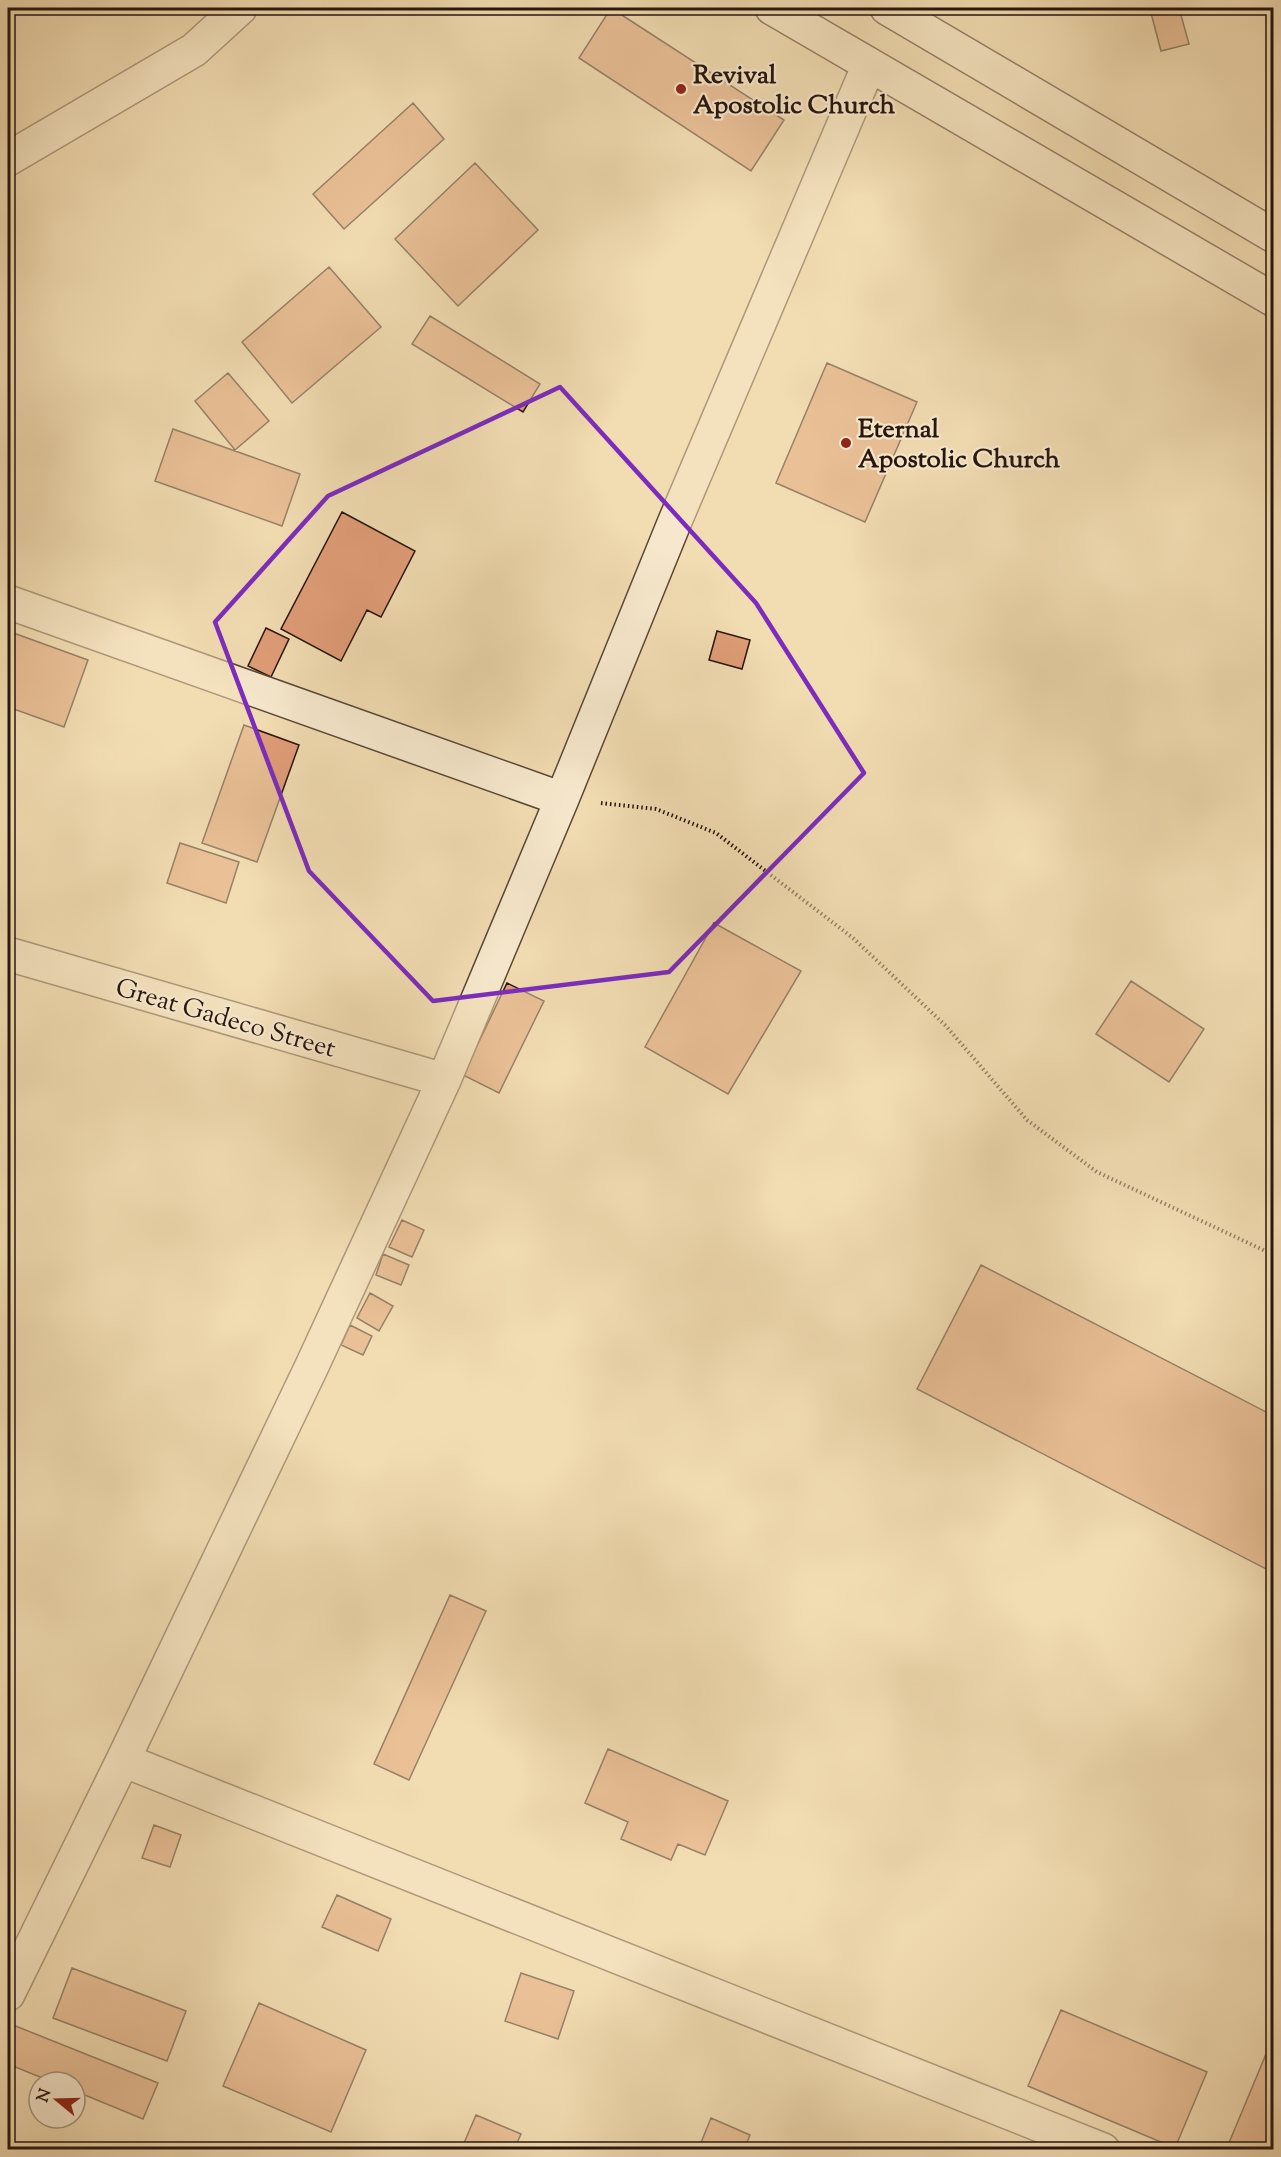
<svg xmlns="http://www.w3.org/2000/svg" width="1281" height="2157" viewBox="0 0 1281 2157" font-family="'Sorts Mill Goudy',serif">
<rect width="100%" height="100%" fill="#f2dcb2"/>
<filter id="stains"><feTurbulence type="fractalNoise" baseFrequency=".00333" numOctaves="4"/><feColorMatrix values="0 0 0 0 .2 0 0 0 0 .09 0 0 0 0 .02 0 0 0 .5 -.17"/></filter>
<radialGradient id="worn" r=".72"><stop offset=".6" stop-color="#630" stop-opacity="0"/><stop offset="1" stop-color="#630" stop-opacity=".3"/></radialGradient>
<!-- building -->
<path fill="#e09d77" stroke="#25150d" stroke-width="1.5" d="M611,8l173,112 -33,51 -172,-113z
M1169,8h10l10,36 -28,7 -10,-38z
M413,103l31,36 -100,90 -31,-35z
M475,163l63,67 -80,76 -63,-67z
M329,267l52,60 -89,76 -50,-61z
M430,316l110,68 -17,28 -111,-68z
M827,363l90,39 -52,120 -89,-39z
M228,373l41,48 -34,29 -40,-49z
M173,429l127,45 -18,52 -127,-45z
M342,512l73,39 -34,66 -14,-7 -26,51 -60,-32z
M266,628l23,11 -18,38 -23,-11z
M8,631l80,29 -24,67 -56,-20z
M717,631l33,9 -8,29 -33,-9z
M244,725l55,20 -42,117 -55,-19z
M180,843l59,19 -13,41 -59,-20z
M714,923l87,48 -73,123 -83,-47z
M1131,981l73,48 -35,53 -73,-48z
M507,983l37,18 -45,92 -36,-18z
M402,1220l22,10 -12,27 -23,-10z
M383,1254l26,11 -8,20 -25,-10z
M981,1265l293,151v157l-357,-184z
M370,1293l23,13 -14,25 -22,-13z
M350,1325l22,11 -9,19 -22,-10z
M450,1595l36,16 -77,169 -35,-16z
M608,1749l120,52 -23,54 -27,-11 -7,16 -50,-21 7,-17 -43,-19z
M154,1825l27,10 -11,32 -28,-9z
M337,1895l54,24 -13,32 -56,-24z
M72,1968l114,43 -19,50 -114,-43z
M521,1973l53,18 -16,48 -53,-18z
M259,2003l107,47 -35,82 -108,-46z
M1061,2010l146,62 -32,76 -147,-62z
M8,2023l150,60 -15,36 -68,-28v-9h-23l-44,-18z
M1274,2035v115h-48z
M476,2115l45,19 -7,16h-53z
M711,2118l39,17 -4,10 11,5h-59z"/>
<g fill="none" stroke-linecap="round" stroke-linejoin="round">
<defs>
<path id="street" d="M8,159l186,-109 46,-42
M8,602l554,197
M8,954l436,126
M123,1760l980,390
M8,1994l115,-234 188,-392 133,-288 118,-281 113,-278 194,-456"/>
<path id="secondary" d="M772,8l502,292
M887,8l387,228"/>
</defs>
<!-- street casing -->
<use href="#street" stroke="#584736" stroke-width="36"/>
<!-- secondary casing -->
<use href="#secondary" stroke="#25150d" stroke-width="36"/>
<!-- path -->
<path stroke="#25150d" stroke-width="4" stroke-dasharray="1.5 3" stroke-linecap="butt" d="M601,803l55,6 60,24 137,105 93,88 81,94 70,52 177,83"/>
<!-- street -->
<use href="#street" stroke="#f7e8cd" stroke-width="33"/>
<!-- secondary -->
<use href="#secondary" stroke="#f7e8cd" stroke-width="33"/>
</g>
<!-- marked area -->
<path d="M0 0H1281V2157H0ZM560,387l196,216 108,170 -195,199 -236,29 -124,-130 -94,-249 113,-126z" fill="#f2dcb2" fill-opacity=".55" fill-rule="evenodd"/>
<path fill="none" stroke="#7b2cbf" stroke-width="4.5" stroke-linejoin="round" d="M560,387l196,216 108,170 -195,199 -236,29 -124,-130 -94,-249 113,-126z"/>
<!-- markers -->
<g fill="#8f2418" stroke="#f7e8cd" stroke-width="2">
<circle cx="681" cy="89" r="6"/>
<circle cx="846" cy="443" r="6"/>
</g>
<g text-anchor="middle" stroke-width="4.5" stroke-linejoin="round" paint-order="stroke">
<!-- poi labels -->
<g font-size="26" font-weight="bold" fill="#25150d" stroke="#f7e8cd" text-anchor="start">
<text x="693" y="83">Revival<tspan x="693" dy="30">Apostolic Church</tspan></text>
<text x="858" y="437">Eternal<tspan x="858" dy="30">Apostolic Church</tspan></text>
</g>
<!-- street labels -->
<g font-size="26" fill="#25150d" stroke="#f7e8cd">
<text transform="translate(226 1017) rotate(16)" y="9">Great Gadeco Street</text>
</g>
</g>
<!-- margin -->
<rect width="1281" height="2157" fill="none" stroke="#f2dcb2" stroke-width="30"/>
<rect x="9" y="9" width="1263" height="2139" fill="none" stroke="#25150d" stroke-width="3"/>
<rect x="15" y="15" width="1251" height="2127" fill="none" stroke="#25150d" stroke-width="1.5"/>
<!-- north arrow -->
<g transform="translate(57 2100) rotate(289)"><circle r="28" fill="#f7e8cd" stroke="#a39480" stroke-width="1.5"/>
<path d="M0-4.5L10 22L0 15L-10 22Z" fill="#8f2418"/>
<text y="-9" font-size="16" font-weight="bold" text-anchor="middle" fill="#25150d">N</text>
</g>
<rect width="100%" height="100%" filter="url(#stains)"/>
<rect width="100%" height="100%" fill="url(#worn)"/>
</svg>
